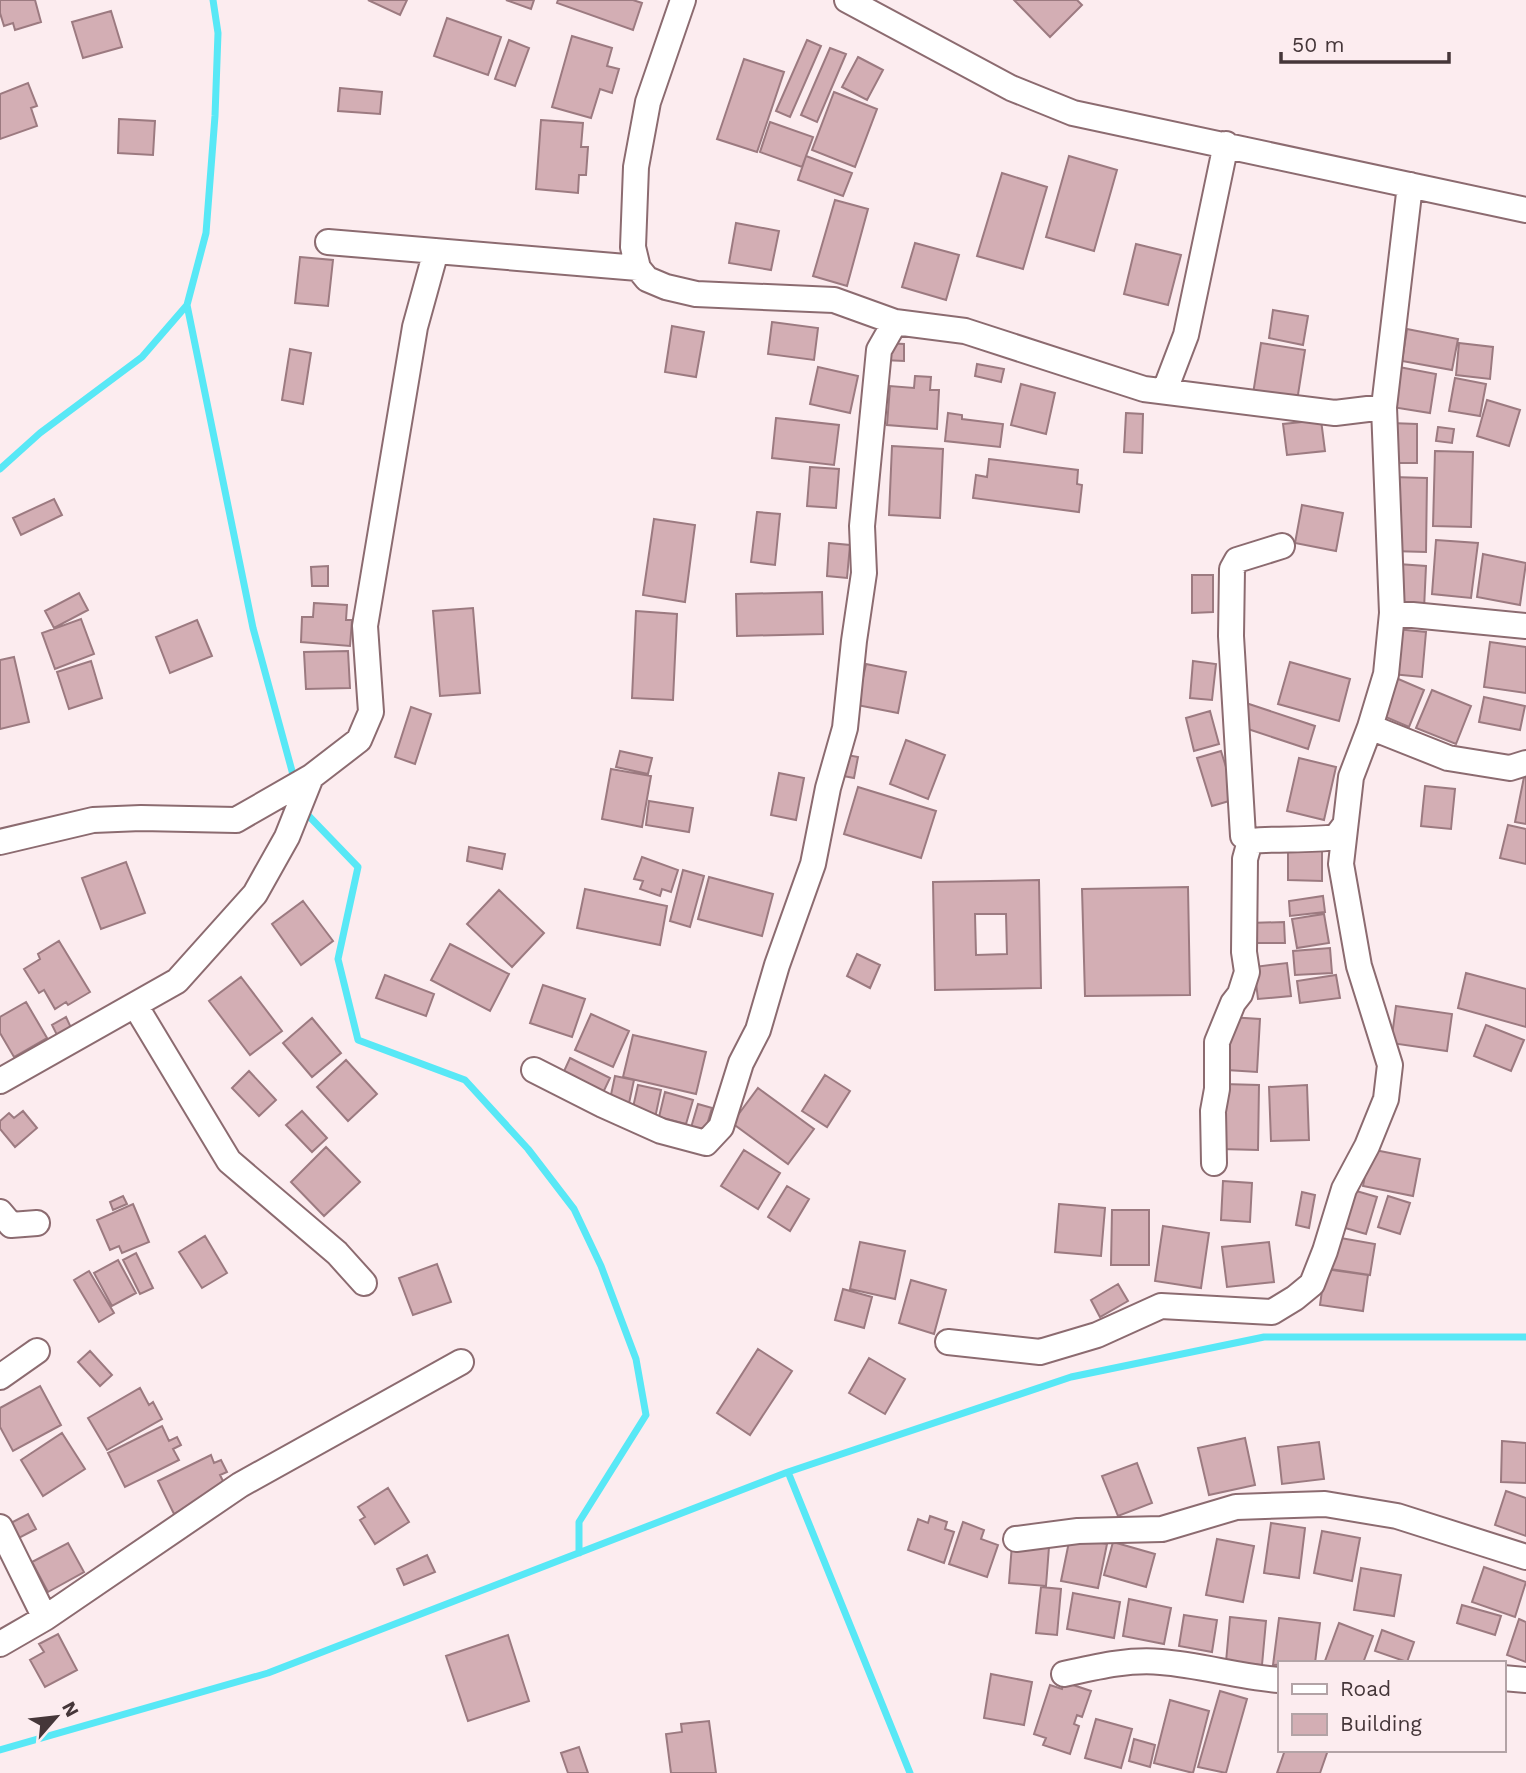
<svg xmlns="http://www.w3.org/2000/svg" width="1526" height="1773" viewBox="0 0 1526 1773" font-family="'Work Sans',sans-serif">
<rect width="100%" height="100%" fill="#fcecef"/>
<g fill="none" stroke-linecap="round" stroke-linejoin="round">
<!-- stream -->
<path stroke="#58e8f6" stroke-width="7" d="M213,0l5,33 -3,83 -9,117 -19,72 66,323 42,154
M0,469l40,-36 102,-76 45,-52
M303,810l55,57 -20,92 20,81 107,40 63,69 46,60 27,57 35,93 10,56 -67,107v31
M788,1472l122,301
M0,1750l268,-77 520,-201 283,-95 193,-40h262"/>
</g>
<!-- building -->
<path fill="#d3aeb4" stroke="#9c7a80" stroke-width="2" fill-rule="evenodd" d="M0,0h35l6,22 -26,8 -2,-7 -9,3 -4,-13z
M368,0h39l-7,15z
M506,0h28l-3,9z
M558,0h75l9,3 -9,27 -76,-27z
M1014,0h63l5,5 -32,32z
M111,11l11,36 -39,11 -11,-36z
M447,18l54,19 -13,38 -54,-19z
M572,36l40,12 -5,18 12,3 -7,24 -12,-4 -9,29 -39,-11z
M509,40l20,8 -14,38 -20,-7z
M807,40l14,6 -31,71 -14,-6z
M830,48l16,6 -29,68 -16,-7z
M858,57l25,13 -16,30 -25,-13z
M744,59l40,13 -27,80 -40,-13z
M28,83l9,23 -6,2 6,18 -37,13v-45z
M340,88l42,4 -2,22 -42,-3z
M834,92l43,17 -22,58 -43,-17z
M119,119l36,2 -2,34 -35,-2z
M541,120l42,3 -2,24h7l-2,28h-7l-1,18 -42,-4z
M770,122l43,15 -11,30 -42,-15z
M806,156l46,17 -9,23 -45,-16z
M1069,156l48,14 -23,81 -48,-14z
M1002,173l45,14 -24,82 -46,-13z
M835,200l33,9 -21,77 -34,-10z
M736,223l43,8 -8,39 -42,-7z
M915,243l44,12 -13,45 -44,-13z
M1136,244l45,11 -13,50 -44,-11z
M300,257l33,3 -5,46 -33,-3z
M1273,310l35,6 -5,29 -34,-7z
M772,322l46,6 -4,32 -46,-6z
M672,326l32,6 -8,45 -31,-5z
M1407,329l51,10 -6,31 -50,-9z
M884,343l20,1v17l-21,-1z
M1261,343l44,7 -8,51 -44,-7z
M1459,343l34,4 -3,32 -34,-4z
M290,349l21,4 -8,51 -21,-4z
M977,364l27,5 -3,13 -26,-6z
M818,367l40,9 -8,37 -40,-9z
M1399,367l37,7 -6,39 -38,-6z
M915,376l16,1 -1,13h9l-2,39 -50,-4 3,-39 24,2z
M1455,378l31,6 -6,32 -31,-5z
M1021,384l34,9 -9,41 -35,-9z
M1487,400l33,10 -11,36 -32,-10z
M948,413l14,2v4l41,5 -3,23 -55,-6z
M1126,413l17,1 -1,39 -18,-1z
M776,418l63,7 -5,40 -62,-7z
M1321,420l4,31 -38,4 -4,-31z
M1390,423l27,1v39h-27z
M1438,427l16,2 -2,14 -16,-2z
M892,446l51,3 -3,69 -51,-3z
M1435,451l38,1 -2,75 -38,-1z
M989,459l89,11 -1,14 5,1 -3,27 -106,-14 3,-23 11,2z
M810,467l29,2 -3,39 -29,-2z
M1392,477l35,1 -1,74 -35,-1z
M54,499l8,16 -41,20 -8,-17z
M1302,505l41,8 -7,38 -41,-8z
M757,512l23,2 -5,51 -24,-3z
M654,519l41,6 -10,77 -42,-7z
M1436,540l42,3 -7,55 -39,-4z
M829,543l21,2 -3,33 -20,-2z
M1483,554l43,9 -6,42 -43,-8z
M1398,564l28,2 -2,43 -29,-2z
M328,566v20h-16l-1,-19z
M1192,575h21v37l-21,1z
M822,592l1,42 -86,2 -1,-42z
M79,593l9,17 -34,18 -9,-17z
M314,603l33,2 -1,15h6l-2,26 -49,-4 1,-25h11z
M473,608l7,85 -40,3 -7,-85z
M636,611l41,3 -4,86 -41,-2z
M81,619l13,35 -39,15 -13,-36z
M197,620l15,36 -42,17 -14,-36z
M1396,629l30,3 -4,45 -30,-3z
M1490,642l36,5v46l-42,-6z
M348,651l2,37 -44,1 -2,-37z
M14,657l15,65 -29,7v-69z
M91,661l11,37 -33,11 -12,-37z
M1193,661l23,3 -4,36 -22,-2z
M1290,662l60,17 -11,42 -61,-17z
M866,664l40,8 -8,41 -41,-8z
M1389,675l35,15 -15,37 -35,-15z
M1432,690l39,16 -15,38 -40,-16z
M1484,697l41,9 -5,24 -41,-8z
M1246,703l69,23 -7,23 -69,-23z
M411,707l20,7 -16,50 -20,-7z
M1210,711l9,33 -25,7 -8,-33z
M906,740l39,15 -17,44 -38,-15z
M620,751l32,7 -4,16 -32,-7z
M1221,751l15,48 -24,7 -15,-48z
M842,754l16,3 -4,21 -16,-3z
M1299,758l37,9 -12,53 -37,-9z
M611,769l40,7 -9,51 -40,-8z
M779,773l25,5 -8,42 -25,-5z
M1524,777h2v47l-11,-2z
M1425,786l30,3 -4,40 -30,-3z
M858,787l78,24 -15,47 -77,-24z
M649,801l44,7 -4,24 -43,-7z
M1508,825l18,4v35l-26,-6z
M469,847l36,7 -3,15 -35,-8z
M1288,847h34v34l-34,-1z
M642,857l36,13 -7,22 -9,-3 -2,7 -20,-7 3,-8 -9,-2z
M126,862l19,51 -44,16 -19,-51z
M683,870l21,6 -14,51 -20,-6z
M709,877l64,17 -11,42 -64,-17z
M1039,880l2,108 -106,2 -2,-108zM975,914h31l1,40 -31,1z
M1188,887l2,108 -105,1 -3,-107z
M585,889l82,17 -7,39 -83,-17z
M499,890l45,43 -32,34 -45,-43z
M1323,896l2,16 -35,4 -1,-15z
M303,901l30,40 -32,24 -29,-41z
M1324,914l5,29 -32,5 -5,-29z
M1284,922l1,21h-35l-1,-20z
M59,941l31,51 -22,13 -2,-3 -11,7 -11,-19 -5,3 -15,-24 16,-10 -2,-5z
M450,944l59,30 -19,37 -59,-31z
M1330,948l2,25 -37,2 -2,-24z
M857,954l23,11 -10,23 -23,-12z
M1287,963l4,33 -33,3 -4,-32z
M1466,973l60,16v38l-68,-19z
M385,975l49,19 -8,22 -50,-18z
M1336,975l4,23 -40,5 -3,-22z
M241,977l41,54 -32,24 -41,-54z
M543,985l42,14 -13,38 -42,-14z
M26,1002l21,36 -33,19 -14,-24v-16z
M1396,1006l56,8 -5,37 -56,-8z
M591,1014l38,17 -16,36 -38,-17z
M66,1017l7,15 -14,7 -7,-14z
M1229,1017l31,2 -3,53 -30,-2z
M312,1018l29,35 -29,24 -29,-34z
M1486,1025l38,15 -13,31 -37,-15z
M633,1035l73,17 -10,42 -73,-17z
M570,1058l40,20 -10,21 -40,-19z
M346,1060l31,34 -29,27 -31,-34z
M249,1071l27,29 -17,16 -27,-28z
M825,1075l25,16 -23,36 -25,-16z
M615,1076l19,4 -6,28 -19,-4z
M1223,1084l36,1 -1,65 -37,-1z
M638,1085l23,5 -6,28 -23,-6z
M1307,1085l2,55 -38,1 -2,-54z
M758,1088l56,41 -26,35 -56,-41z
M665,1092l28,8 -7,24 -27,-7z
M698,1104l14,4 -8,27 -14,-4z
M23,1111l14,17 -22,19 -15,-18v-8l9,-8 5,5z
M302,1111l25,27 -15,14 -26,-27z
M326,1147l34,35 -36,34 -33,-34z
M1370,1149l50,10 -7,37 -50,-10z
M744,1150l36,23 -22,36 -37,-23z
M1223,1181l29,2 -2,39 -29,-2z
M787,1186l22,13 -19,32 -22,-14z
M1346,1188l31,9 -11,37 -31,-9z
M1302,1192l13,3 -6,33 -13,-3z
M123,1196l4,8 -14,6 -3,-8z
M1388,1196l22,7 -10,31 -22,-7z
M133,1204l16,38 -27,11 -3,-7 -9,4 -13,-30z
M1059,1204l46,4 -4,48 -46,-4z
M1112,1210h37v55h-38z
M1163,1226l46,7 -8,55 -46,-7z
M205,1236l22,37 -25,15 -23,-36z
M1335,1237l40,7 -5,31 -40,-6z
M860,1242l45,9 -10,48 -45,-10z
M1269,1242l5,40 -47,5 -5,-40z
M136,1253l17,35 -13,6 -17,-34z
M118,1260l18,33 -24,13 -18,-33z
M437,1264l14,38 -38,13 -14,-37z
M1325,1269l43,6 -5,36 -43,-6z
M89,1271l25,42 -15,9 -25,-42z
M911,1280l35,10 -12,44 -35,-11z
M1118,1284l10,17 -28,16 -9,-17z
M843,1289l29,8 -8,31 -29,-8z
M758,1349l34,22 -42,64 -33,-22z
M90,1351l22,24 -12,11 -22,-24z
M869,1358l36,21 -20,35 -36,-21z
M40,1386l21,39 -48,26 -13,-24v-19z
M140,1388l9,17 4,-3 9,17 -55,31 -19,-32z
M162,1426l7,15 8,-4 4,8 -8,4 6,11 -54,27 -17,-34z
M62,1433l23,36 -42,27 -22,-36z
M1245,1438l10,47 -46,10 -11,-47z
M1502,1441l24,2v40l-25,-1z
M1319,1442l5,37 -42,5 -4,-37z
M211,1455l3,8 7,-3 6,12 -7,3 7,14 -53,25 -16,-33z
M1137,1463l15,40 -34,13 -16,-40z
M388,1488l21,34 -34,22 -15,-24 5,-3 -7,-10z
M1506,1491l20,7v38l-31,-11z
M28,1514l8,15 -21,11 -8,-15z
M930,1516l17,6 -2,7 9,3 -10,31 -36,-13 10,-31 10,4z
M963,1522l21,8 -3,9 17,6 -11,32 -38,-13z
M1271,1523l34,5 -6,50 -35,-5z
M1322,1531l38,7 -8,43 -38,-8z
M1070,1537l37,7 -9,44 -37,-7z
M1217,1539l37,7 -11,56 -37,-7z
M1113,1542l42,12 -9,33 -42,-12z
M68,1543l16,29 -36,20 -16,-30z
M1012,1544l37,3 -3,39 -37,-3z
M427,1555l8,17 -31,13 -7,-16z
M1484,1567l42,15 -11,35 -43,-15z
M1361,1568l40,7 -7,41 -40,-6z
M1041,1587l20,2 -4,46 -21,-2z
M1073,1593l47,9 -6,36 -47,-9z
M1129,1599l42,9 -7,36 -41,-8z
M1462,1605l39,11 -6,19 -38,-12z
M1184,1615l33,5 -5,32 -33,-6z
M1230,1617l36,4 -4,44 -36,-3z
M1279,1618l41,5 -5,40 -42,2z
M1519,1619l7,3v40l-19,-7z
M1339,1623l34,13 -10,27h-33l-5,-2z
M1382,1630l32,12 -7,20 -32,-11z
M58,1634l19,36 -32,17 -15,-27 14,-8 -5,-8z
M508,1635l21,66 -61,20 -22,-65z
M991,1674l41,8 -8,43 -40,-7z
M1064,1682l27,9 -9,26 -5,-2 -3,9 5,2 -9,28 -27,-9 3,-7 -12,-4 16,-49 12,4z
M1220,1691l27,8 -21,74 -28,-6z
M1170,1700l39,11 -16,62 -39,-10z
M1096,1719l36,10 -11,39 -36,-10z
M709,1721l7,52h-45l-5,-39 16,-2 -1,-8z
M1134,1739l21,6 -5,22 -21,-6z
M579,1747l9,26h-20l-7,-20z
M1285,1750h43l-8,23h-43z"/>
<g fill="none" stroke-linecap="round" stroke-linejoin="round">
<defs>
<path id="street" d="M683,0l-35,102 -12,65 -3,80 5,21 9,11 19,8 30,7 138,6 61,22 70,9 179,58 191,24 49,-6
M847,0l164,88 62,25 453,97
M328,242l310,26
M1165,390l21,-55 40,-191
M1282,546l-45,14 -5,9 -1,67 12,200 7,5c29,-3 58,0 86,-4l9,-12
M1392,613l134,13
M1370,727l78,31 62,10 16,-5
M0,842l93,-22 48,-2 95,2 75,-43 48,-37 12,-28 -6,-86 50,-299 21,-76
M135,1005l94,156 108,92 27,30
M534,1070l69,35 58,26 45,12 15,-16 20,-64 17,-33 19,-65 36,-101 15,-76 17,-60 9,-87 10,-68 -2,-47 17,-176 16,-28
M0,1081l177,-100 78,-87 32,-57 24,-60
M1214,1163l-1,-52 4,-22v-47l16,-39 7,-9 7,-22 -3,-20 1,-93 5,-18
M0,1212l11,13 26,-2
M948,1342l92,10 57,-17 64,-29 111,6 23,-14 17,-14 13,-33 19,-62 23,-43 19,-47 4,-34 -31,-99 -18,-102 10,-87 19,-50 16,-53 6,-61 -8,-206 26,-222
M0,1377l37,-26
M0,1527l45,91
M1016,1539l62,-8 84,-2 74,-22 89,-3 72,12 129,41
M0,1644l45,-26 195,-133 221,-123
M1064,1674c32,-7 64,-15 97,-12 40,3 78,15 118,18
M1503,1678l23,2"/>
</defs>
<!-- street casing -->
<use href="#street" stroke="#8c6b70" stroke-width="28"/>
<!-- street -->
<use href="#street" stroke="#fff" stroke-width="24"/>
</g>
<!-- legend -->
<rect x="1278" y="1661" width="228" height="91" fill="#fcecef" stroke="#b3a3a6" stroke-width="2"/>
<rect x="1292" y="1684" width="35" height="10" fill="#ffffff" stroke="#b3a3a6" stroke-width="2"/>
<text x="1340" y="1696" font-size="21" fill="#453639">Road</text>
<rect x="1292" y="1714" width="35" height="21" fill="#d3aeb4" stroke="#b3a3a6" stroke-width="2"/>
<text x="1340" y="1731" font-size="21" fill="#453639">Building</text>
<!-- north arrow -->
<g transform="translate(56 1717) rotate(62)" stroke="#fcecef" stroke-width="5" paint-order="stroke">
<path d="M0-5L12 26L0 18L-12 26Z" fill="#453639"/>
<text y="-10" font-size="19" font-weight="bold" text-anchor="middle" fill="#453639">N</text>
</g>
<!-- scale -->
<path d="M1281 52v10h168v-10" fill="none" stroke="#453639" stroke-width="3.5"/>
<text x="1292" y="52" font-size="21" fill="#453639" stroke="#fcecef" stroke-width="5" paint-order="stroke">50 m</text>
</svg>
